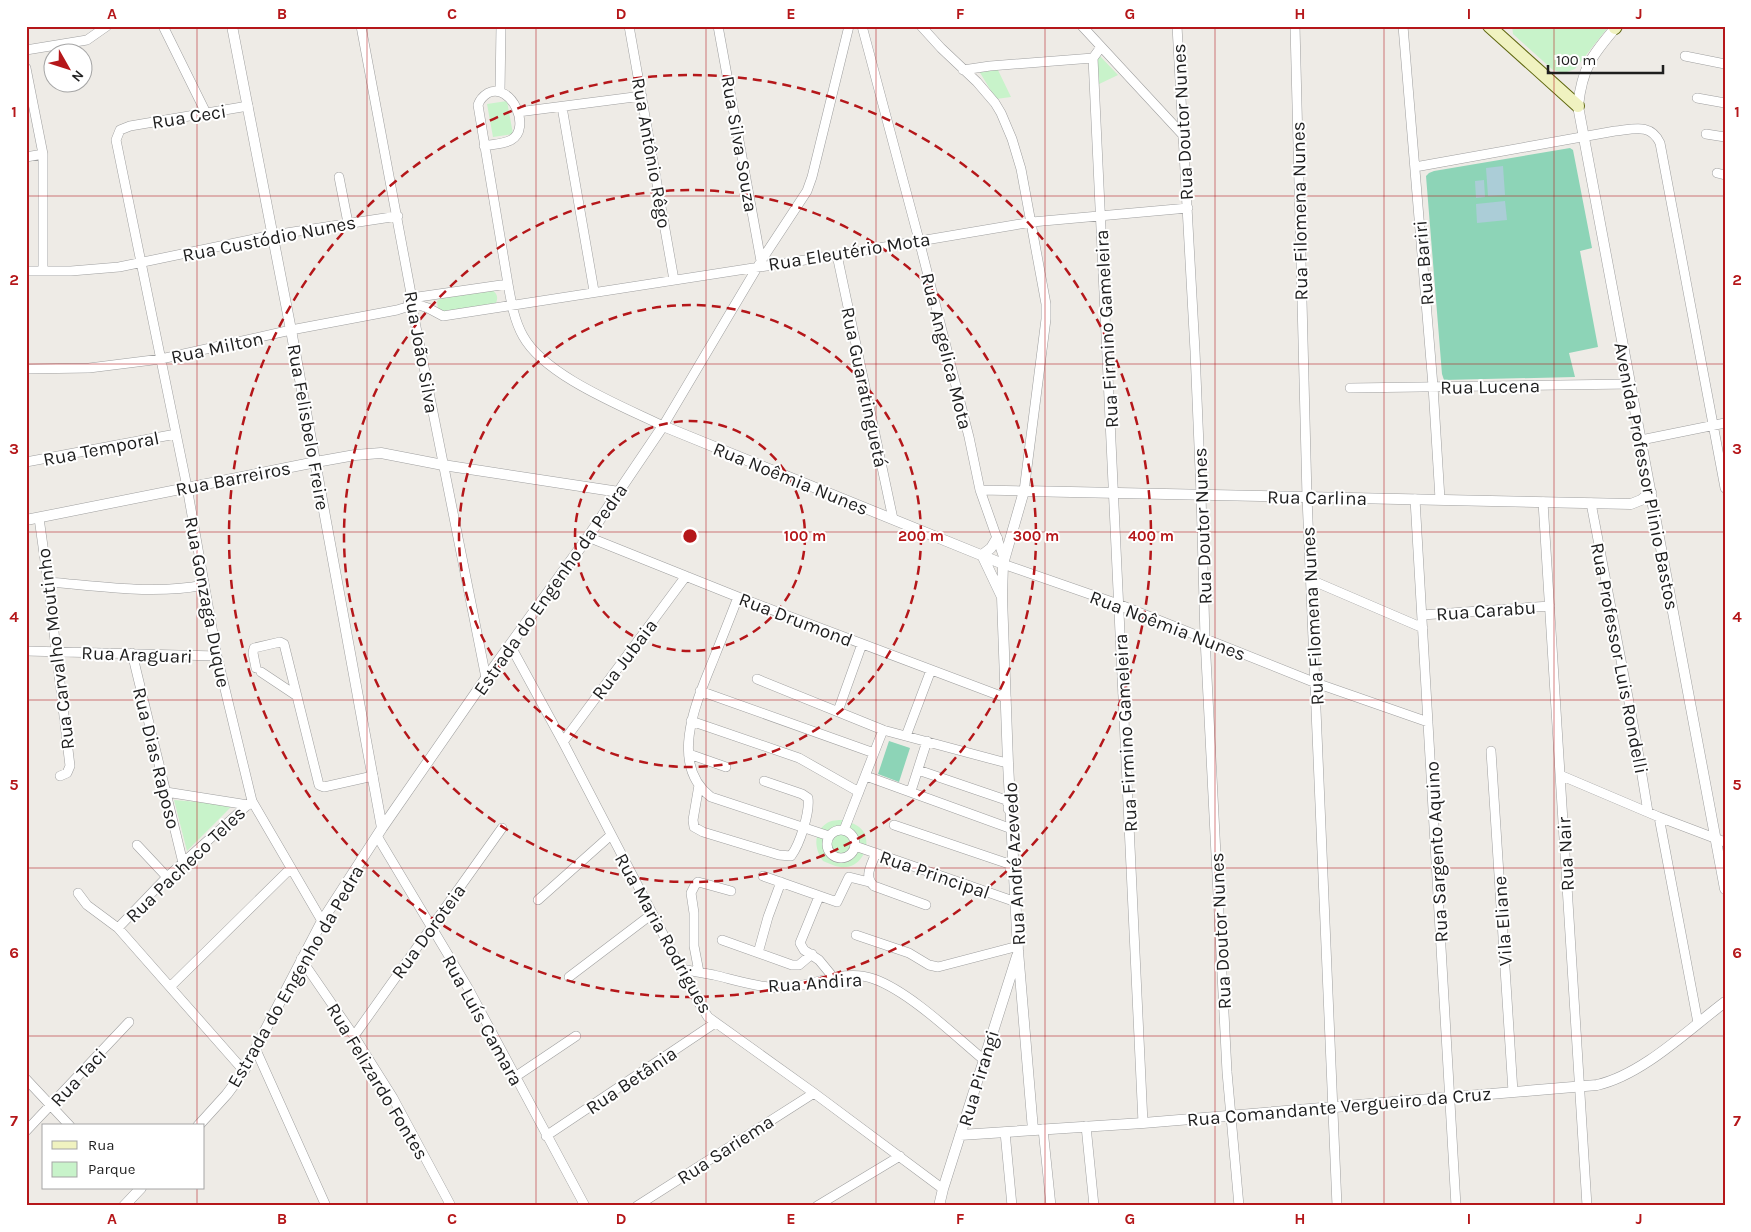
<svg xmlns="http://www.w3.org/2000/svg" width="1751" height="1232" viewBox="0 0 1751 1232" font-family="Karla,sans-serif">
<rect width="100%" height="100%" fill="#eeebe6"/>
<!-- park -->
<path fill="#c8f3ca" d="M1512,26h97l-34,43 -11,4 -11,-3 -40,-36z
M1099,55l19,20 -21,10 -1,-28z
M997,68l14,29 -15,2 -17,-28z
M507,101l6,33 -20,3 -6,-33z
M490,289c6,3 9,7 6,14l-2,2 -46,8 -10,-4 -1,-8 5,-4z
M174,800l59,5 -46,46z
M843,820c7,2 16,5 20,11 9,13 -1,35 -17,36 -8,1 -16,-3 -23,-6 -9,-12 -10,-29 4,-38 5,-3 11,-3 16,-3z"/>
<!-- pitch -->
<path fill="#8dd4b7" d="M1570,148l3,2 19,98 -12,3 18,96 -29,6 6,24 -131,3 -2,-6 -16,-198 3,-3 5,-2z
M889,741l21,7 -11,34 -21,-8z"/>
<!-- water -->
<path fill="#abcdd7" d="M1503,166l2,29 -17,1 -2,-28z
M1484,180l1,17 -9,1 -1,-17z
M1505,201l2,19 -30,3 -1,-19z"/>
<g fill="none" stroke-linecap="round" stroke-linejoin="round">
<defs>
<path id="minor" d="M163,26l43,87
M361,26l51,273 1,13 73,366
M629,26l45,254
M718,26l43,235
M862,26l57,214 50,197 11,53 24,68
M921,26l20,22 36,34 18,21 6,10 11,26 9,30 25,135v15l-22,172 -44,-1
M1082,26l100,108
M1177,26l18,325 6,143 4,144 22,434 12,134
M1295,26l12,471 30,709
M1403,26l30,360 7,113
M1101,47l-8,11 50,1065
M26,50l61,-10 20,-14
M1685,56l40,8
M26,68l17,86v117
M963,70l27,-4 103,-8
M500,91l1,-65
M1697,98l28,5
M248,106l-118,20 -10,4 -4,10 71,347 30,169 35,145 70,120
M562,107l32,184
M518,112l124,-16
M1706,134l19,3
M484,146c9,-2 20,-2 27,-6 21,-11 1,-58 -23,-47 -5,3 -8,6 -10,12l30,179c3,17 6,36 15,52 22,40 99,70 140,90l98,-165 46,-70 5,-14 37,-151
M26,157l17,-3
M1415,167l200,-36c19,-2 36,-8 45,12l65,345
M1717,173l8,2
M339,177l9,46
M837,255l56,264
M26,271h45l48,-4 154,-32 125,-19
M408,303l4,-4 6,-2 90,-13
M26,369l63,-1 72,-9 130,-29 106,-20 19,-6 12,4 15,8 394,-61 195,-33 156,-14
M1350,388l280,-4
M1641,440l84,-17
M26,462l150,-28
M1415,499l41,707
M1543,502l44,704
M1591,503l45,236 12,73
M39,518l9,64 22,184 -3,7 -7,3
M588,537l150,60 268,101
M1003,564l115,40 198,79 112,39
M1311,580l112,48
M48,582c51,4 106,13 156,3
M738,597c-8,21 -16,41 -24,61 -16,40 -47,106 -3,139l118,39
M1422,615l128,-9
M510,645l53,97 136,261 9,14 106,76 129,96
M26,651l191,5
M132,653l51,210
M256,668l-3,-15 1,-5 26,-6 4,2 35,141 5,2 49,-11
M261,672l36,24
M757,679l126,51 120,32
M700,691l174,62
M838,711l24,-67
M691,721l108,37 60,34
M906,736l25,-66
M563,742l123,-166
M1491,751l22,341
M689,754l37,13
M918,770l88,30 2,4v5
M1560,775l99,42 66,25
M866,776l146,53
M699,785l-6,35 1,7 9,5 76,23 12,1c9,-12 19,-44 17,-58l-6,-4 -38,-13
M911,791l16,-50
M166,792l82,13
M1659,817l39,206
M894,825l115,39 2,9
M844,830l39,-100
M827 844a14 14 0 1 1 28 0a14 14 0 1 1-28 0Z
M377,836l91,152 117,218
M137,845l30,32
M855,846l161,56
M876,853c-4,11 -13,24 -2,33l52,19
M763,876l74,26 12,-25 20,5
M78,893l9,12 31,23 126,143
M818,899l-18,44 4,7 15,10 14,17
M538,900l73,-65
M118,928l49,-51 85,-76
M856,935l53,18 20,12 9,2 80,-21
M722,940l70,25h7l13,-11
M758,953l10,-36 13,-35
M301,959l53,77 39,62 58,108
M681,969c11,2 22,4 33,6 21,5 42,12 64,13 32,1 64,-21 96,-9 36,13 80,56 110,81
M699,972l-5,-26v-33l-3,-20 4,-8 3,-3 4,1 29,8
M569,977l83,-63
M171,986l120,-118
M354,1036l148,-208
M256,1050l70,156
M515,1077l61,-41
M26,1079l44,47
M1086,1126l8,80
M1043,1129l8,77
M26,1131l103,-109
M1005,1132l7,74
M546,1136l169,-113
M637,1206l177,-113
M817,1206l83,-50"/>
<path id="tertiary" d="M232,26l59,304 91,498
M1617,26c-25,29 -35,42 -39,80l147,783
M26,520l290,-58 39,-7 26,-2 62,12 176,27
M982,555l19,40
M982,555l9,-7 6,-10
M198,1126l29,-32 17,-23 78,-150 60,-93 104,-150 102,-141 75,-111 340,138
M1033,1130l-15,-179 -10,-188 -6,-166 1,-33 21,-73 607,13 10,-4 10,-8
M960,1135l183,-12 454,-38c45,-10 91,-55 128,-83
M124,1206l17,-18
M939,1206l4,-17 74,-233"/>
<path id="secondary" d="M1489,26l89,80
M1615,28l1,-2"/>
</defs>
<!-- minor casing -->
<use href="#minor" stroke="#9f9f9f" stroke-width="10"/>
<!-- tertiary casing -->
<use href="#tertiary" stroke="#9f9f9f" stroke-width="11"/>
<!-- secondary casing -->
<use href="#secondary" stroke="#616912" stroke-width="14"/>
<!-- minor -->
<use href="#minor" stroke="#fff" stroke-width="9"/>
<!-- tertiary -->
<use href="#tertiary" stroke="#fff" stroke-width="10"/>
<!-- secondary -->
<use href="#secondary" stroke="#f0f2c0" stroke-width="12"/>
</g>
<!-- grid -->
<path fill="none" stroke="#b5171a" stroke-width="1" stroke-opacity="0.55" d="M197,26v1100M367,26v1180M536,26v1180M706,26v1180M876,26v1180M1045,26v1180M1215,26v1180M1384,26v1180M1554,26v1180M26,196h1699M26,364h1699M26,532h1699M26,700h1699M26,868h1699M26,1036h1699M197,1188v18"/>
<!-- distance rings -->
<g fill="none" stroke="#b5171a" stroke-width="2.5" stroke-dasharray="9 6">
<circle cx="690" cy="536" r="115"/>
<circle cx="690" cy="536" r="231"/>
<circle cx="690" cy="536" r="346"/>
<circle cx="690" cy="536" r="461"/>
</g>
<g text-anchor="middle" stroke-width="4" stroke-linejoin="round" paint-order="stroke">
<!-- street labels -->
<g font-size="19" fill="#1e1e1e" stroke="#fff">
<text transform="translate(189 116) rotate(-9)" y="7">Rua Ceci</text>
<text transform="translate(1182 122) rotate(-93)" y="7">Rua Doutor Nunes</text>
<text transform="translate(740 144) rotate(80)" y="7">Rua Silva Souza</text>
<text transform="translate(652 153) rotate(80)" y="7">Rua Antônio Rêgo</text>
<text transform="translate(1299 211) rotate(-91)" y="7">Rua Filomena Nunes</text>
<text transform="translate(269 238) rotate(-11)" y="7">Rua Custódio Nunes</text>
<text transform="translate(849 251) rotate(-9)" y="7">Rua Eleutério Mota</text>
<text transform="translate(1423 263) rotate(-95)" y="7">Rua Bariri</text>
<text transform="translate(1106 329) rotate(-93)" y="7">Rua Firmino Gameleira</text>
<text transform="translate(217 347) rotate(-12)" y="7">Rua Milton</text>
<text transform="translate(947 351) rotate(76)" y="7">Rua Angelica Mota</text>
<text transform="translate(422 352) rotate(80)" y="7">Rua João Silva</text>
<text transform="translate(1490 386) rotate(-1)" y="7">Rua Lucena</text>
<text transform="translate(865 387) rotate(78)" y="7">Rua Guaratinguetá</text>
<text transform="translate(309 427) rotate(80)" y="7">Rua Felisbelo Freire</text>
<text transform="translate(101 448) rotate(-11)" y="7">Rua Temporal</text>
<text transform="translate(1647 476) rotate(79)" y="7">Avenida Professor Plinio Bastos</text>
<text transform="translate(233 478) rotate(-11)" y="7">Rua Barreiros</text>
<text transform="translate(791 478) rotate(22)" y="7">Rua Noêmia Nunes</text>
<text transform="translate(1317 497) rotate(1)" y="7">Rua Carlina</text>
<text transform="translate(1202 526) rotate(-92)" y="7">Rua Doutor Nunes</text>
<text transform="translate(550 589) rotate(-55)" y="7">Estrada do Engenho da Pedra</text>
<text transform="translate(208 602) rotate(79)" y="7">Rua Gonzaga Duque</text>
<text transform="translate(1486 610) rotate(-4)" y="7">Rua Carabu</text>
<text transform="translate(1312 616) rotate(-93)" y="7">Rua Filomena Nunes</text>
<text transform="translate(796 619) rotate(21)" y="7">Rua Drumond</text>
<text transform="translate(1168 625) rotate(21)" y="7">Rua Noêmia Nunes</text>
<text transform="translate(55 649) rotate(-97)" y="7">Rua Carvalho Moutinho</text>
<text transform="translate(137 654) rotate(2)" y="7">Rua Araguari</text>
<text transform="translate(1620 658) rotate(79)" y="7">Rua Professor Luis Rondelli</text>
<text transform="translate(624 659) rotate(-53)" y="7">Rua Jubaia</text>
<text transform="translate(1125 733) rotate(-93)" y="7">Rua Firmino Gameleira</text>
<text transform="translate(157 758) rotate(76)" y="7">Rua Dias Raposo</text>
<text transform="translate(1436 852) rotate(-93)" y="7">Rua Sargento Aquino</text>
<text transform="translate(1565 854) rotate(-93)" y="7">Rua Nair</text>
<text transform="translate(185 864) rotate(-44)" y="7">Rua Pacheco Teles</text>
<text transform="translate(1014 864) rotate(-93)" y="7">Rua André Azevedo</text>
<text transform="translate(935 874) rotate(19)" y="7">Rua Principal</text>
<text transform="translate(1502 921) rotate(-94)" y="7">Vila Eliane</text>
<text transform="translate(428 931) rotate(-54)" y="7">Rua Doroteia</text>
<text transform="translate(1220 931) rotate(-93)" y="7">Rua Doutor Nunes</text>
<text transform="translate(664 933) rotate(61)" y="7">Rua Maria Rodrigues</text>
<text transform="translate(295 976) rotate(-60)" y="7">Estrada do Engenho da Pedra</text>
<text transform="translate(815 982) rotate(-4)" y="7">Rua Andira</text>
<text transform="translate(483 1020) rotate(61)" y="7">Rua Luís Camara</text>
<text transform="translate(78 1077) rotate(-47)" y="7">Rua Taci</text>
<text transform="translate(978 1078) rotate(-73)" y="7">Rua Pirangi</text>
<text transform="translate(631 1080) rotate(-34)" y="7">Rua Betânia</text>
<text transform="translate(378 1081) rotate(59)" y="7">Rua Felizardo Fontes</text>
<text transform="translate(1339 1106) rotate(-5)" y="7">Rua Comandante Vergueiro da Cruz</text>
<text transform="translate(725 1149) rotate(-33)" y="7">Rua Sariema</text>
</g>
</g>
<circle cx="690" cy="536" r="8" fill="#b5171a" stroke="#fff" stroke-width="2.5"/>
<g font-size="15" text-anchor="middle" font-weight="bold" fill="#b5171a" stroke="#fff" stroke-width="4" stroke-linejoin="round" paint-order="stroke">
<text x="805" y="541">100 m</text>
<text x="921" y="541">200 m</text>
<text x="1036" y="541">300 m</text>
<text x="1151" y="541">400 m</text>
</g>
<!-- border -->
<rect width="1751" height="1232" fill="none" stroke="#ffffff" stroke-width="55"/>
<!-- legend -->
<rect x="42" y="1124" width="162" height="65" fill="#ffffff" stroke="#a5a5a5"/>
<rect x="52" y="1141" width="25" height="8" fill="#f0f2c0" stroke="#a5a5a5"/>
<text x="88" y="1150" font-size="15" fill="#1e1e1e">Rua</text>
<rect x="52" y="1162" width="25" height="15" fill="#c8f3ca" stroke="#a5a5a5"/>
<text x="88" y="1174" font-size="15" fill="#1e1e1e">Parque</text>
<!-- north arrow -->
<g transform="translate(68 68) rotate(129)"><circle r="24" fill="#ffffff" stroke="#a5a5a5"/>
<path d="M0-4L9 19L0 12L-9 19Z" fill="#b5171a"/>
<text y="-8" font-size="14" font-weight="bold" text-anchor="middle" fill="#1e1e1e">N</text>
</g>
<!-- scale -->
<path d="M1548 65v8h115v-8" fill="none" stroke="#1e1e1e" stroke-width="2.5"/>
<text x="1556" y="65" font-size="15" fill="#1e1e1e" stroke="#ffffff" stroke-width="4" paint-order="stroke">100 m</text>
<rect x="28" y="28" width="1696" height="1176" fill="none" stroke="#b5171a" stroke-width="2"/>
<g font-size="16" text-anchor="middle" font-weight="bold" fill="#b5171a">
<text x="112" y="19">A</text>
<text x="282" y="19">B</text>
<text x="452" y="19">C</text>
<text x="621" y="19">D</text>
<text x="791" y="19">E</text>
<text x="960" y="19">F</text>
<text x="1130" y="19">G</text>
<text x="1300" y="19">H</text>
<text x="1469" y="19">I</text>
<text x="1639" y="19">J</text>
<text x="14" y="117">1</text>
<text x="1737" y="117">1</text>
<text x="14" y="285">2</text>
<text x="1737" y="285">2</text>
<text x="14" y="454">3</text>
<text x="1737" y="454">3</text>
<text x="14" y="622">4</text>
<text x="1737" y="622">4</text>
<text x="14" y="790">5</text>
<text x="1737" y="790">5</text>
<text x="14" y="958">6</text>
<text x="1737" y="958">6</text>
<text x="14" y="1126">7</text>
<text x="1737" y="1126">7</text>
<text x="112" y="1224">A</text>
<text x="282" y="1224">B</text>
<text x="452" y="1224">C</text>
<text x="621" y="1224">D</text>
<text x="791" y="1224">E</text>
<text x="960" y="1224">F</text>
<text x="1130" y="1224">G</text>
<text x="1300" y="1224">H</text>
<text x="1469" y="1224">I</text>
<text x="1639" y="1224">J</text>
</g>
</svg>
